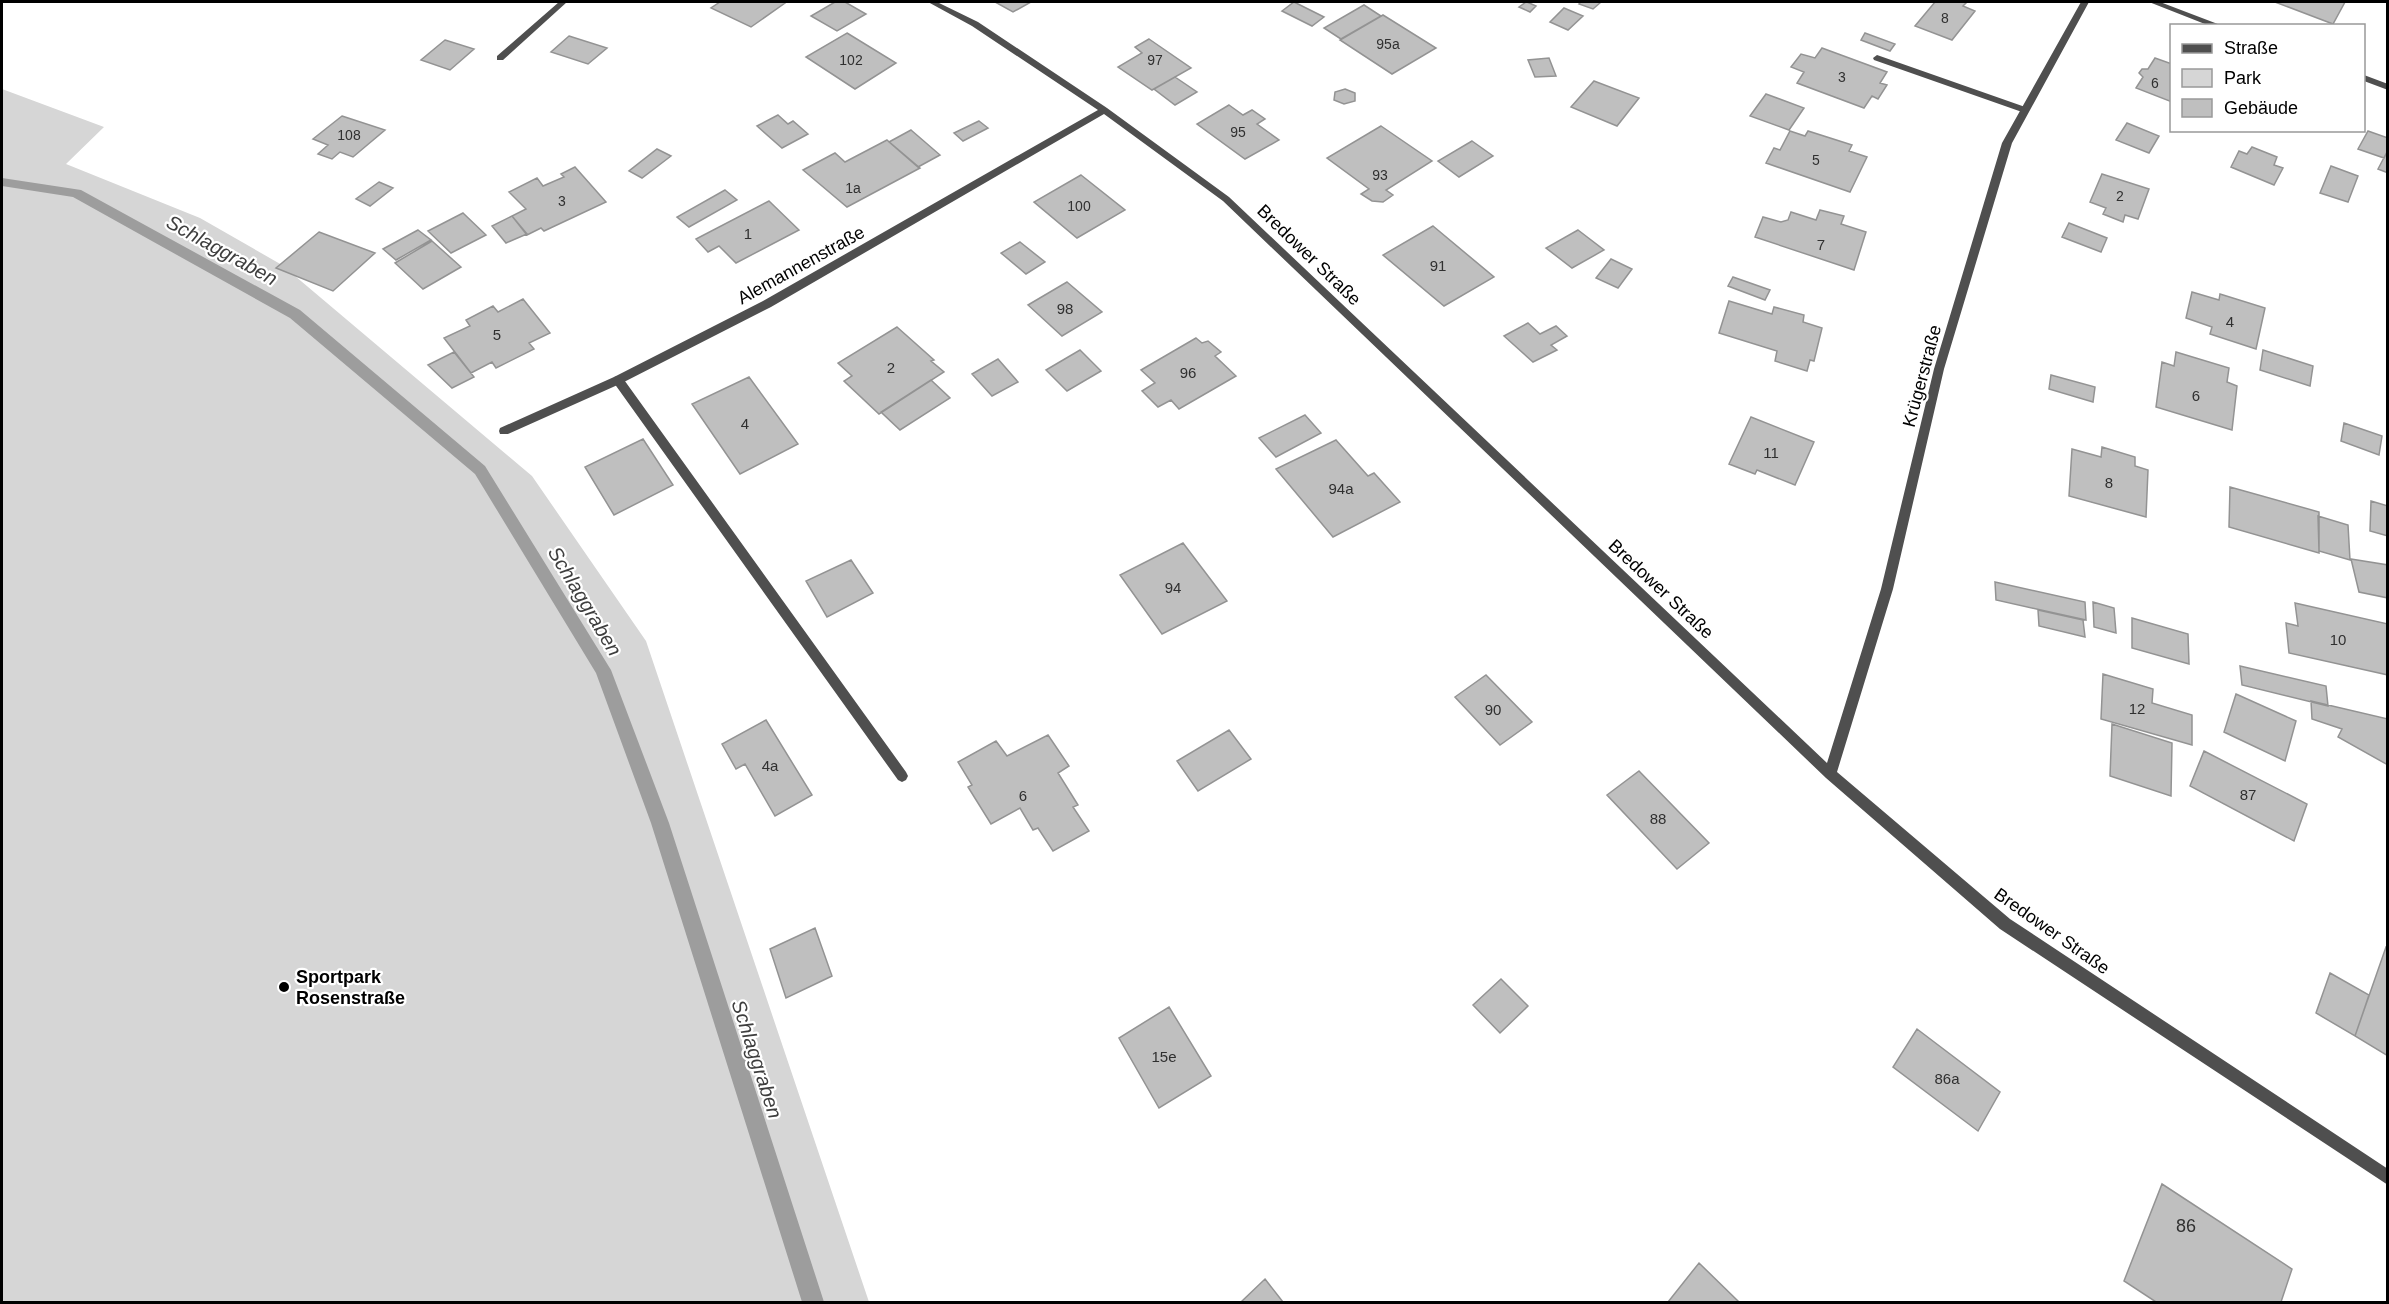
<svg xmlns="http://www.w3.org/2000/svg" width="2389" height="1304" viewBox="0 0 2389 1304" font-family="Helvetica,sans-serif">
<rect width="100%" height="100%" fill="#fff"/>
<!-- green -->
<path fill="#d6d6d6" d="M2,89l102,38 -38,37 134,54 82,47 250,211 114,165 223,661h-867z"/>
<g fill="none" stroke-linecap="round" stroke-linejoin="round">
<!-- stream -->
<path fill="#9d9d9d" fill-rule="evenodd" d="M2,178l79,12 219,120 185,156 126,204 58,153 155,479h-22l-151,-479 -55,-150 -121,-199 -185,-156 -217,-121 -71,-11z"/>
</g>
<!-- building -->
<path fill="#bfbfbf" stroke="#939393" stroke-width="1.5" d="M720,2h62l3,1 -34,24 -40,-19z
M835,2h10l21,12 -29,17 -26,-15z
M995,2h36l-18,10z
M1294,2l30,15 -12,9 -30,-15z
M1526,2h1l9,4 -6,6 -11,-5z
M1581,2h20l-8,7 -14,-5z
M1935,2h32l-4,4 12,5 -23,29 -37,-14z
M2275,2h70l-12,22z
M1364,5l17,11 -40,23 -17,-11z
M1564,8l19,8 -15,14 -18,-8z
M1383,15l53,33 -44,26 -52,-34z
M847,33l49,30 -41,26 -49,-32z
M1865,33l30,11 -5,7 -29,-11z
M569,36l38,12 -19,16 -37,-12z
M1149,39l42,29 -39,22 -34,-23 24,-14 -7,-6z
M445,40l29,9 -24,21 -29,-10z
M1822,48l65,24 -7,11 7,2 -9,14 -6,-3 -8,12 -67,-25 7,-11 -13,-5 10,-13 14,4z
M1549,58l7,18 -21,1 -7,-17z
M2155,58l17,6v38l-36,-14 7,-11 -4,-4 3,-4h6z
M1175,77l22,15 -22,13 -21,-16z
M1594,81l45,17 -22,28 -46,-19z
M1345,89l10,4v8l-11,3 -10,-4 1,-8z
M1766,94l38,14 -15,22 -39,-14z
M1229,105l14,10 9,-5 13,9 -8,5 22,16 -34,19 -48,-35z
M778,115l10,9 5,-3 15,13 -26,14 -25,-22z
M342,116l43,14 -32,27 -13,-5 -8,7 -14,-5 10,-9 -15,-6z
M979,121l9,7 -25,13 -9,-8z
M2127,123l32,13 -10,17 -33,-13z
M1381,126l51,35 -46,29 7,5 -10,7 -11,-1 -11,-7 8,-5 -42,-31z
M911,130l29,25 -22,12 -29,-25z
M1790,131l15,5 3,-5 44,14 -3,6 18,6 -17,35 -84,-29 8,-15 6,2z
M2368,131l20,7v12l-4,8 -26,-9z
M887,140l33,28 -73,39 -44,-37 32,-17 10,9z
M1472,141l21,15 -34,21 -21,-16z
M2252,147l25,10 -3,8 9,3 -9,17 -43,-18 8,-16 8,3z
M657,149l14,7 -29,22 -13,-7z
M2388,150v23l-10,-4z
M2331,166l27,10 -10,26 -28,-9z
M575,167l31,35 -62,29 -3,-3 -14,7 -15,-19 14,-7 -17,-17 28,-14 6,8 21,-9 -3,-3z
M2102,174l47,15 -11,30 -13,-4 -2,7 -20,-8 3,-6 -16,-6z
M1081,175l44,35 -48,28 -43,-36z
M379,182l14,6 -23,18 -14,-7z
M725,190l12,10 -48,27 -12,-10z
M769,201l30,29 -63,33 -17,-17 -11,6 -12,-13z
M1820,210l24,6 -3,8 25,8 -12,38 -99,-33 8,-20 18,5 7,-2 3,-8 25,8z
M463,213l23,22 -35,18 -23,-22z
M512,216l15,18 -21,9 -14,-17z
M2069,223l38,15 -6,14 -39,-15z
M1433,226l61,51 -50,29 -61,-51z
M418,230l13,10 -35,20 -13,-11z
M1578,230l26,20 -32,18 -26,-20z
M319,232l56,21 -42,38 -57,-23z
M432,241l29,26 -38,22 -28,-26z
M1020,242l25,20 -19,12 -25,-21z
M1611,259l21,10 -14,19 -22,-10z
M1733,277l37,13 -5,10 -37,-14z
M1067,282l35,30 -40,24 -34,-31z
M2192,292l27,8 1,-6 45,14 -9,41 -46,-15 2,-7 -26,-9z
M523,299l27,34 -21,10 5,6 -38,19 -4,-6 -21,11 -27,-35 26,-12 -4,-6 27,-14 5,6z
M1729,301l43,13 2,-7 30,8 -1,7 19,6 -8,33 -4,-1 -3,11 -32,-10 2,-10 -58,-18z
M1528,323l12,11 16,-8 11,10 -16,9 6,5 -24,12 -29,-26z
M897,327l37,33 -3,1 13,11 -65,42 -35,-33 8,-5 -14,-13z
M1196,338l6,5 6,-2 13,11 -6,4 21,20 -57,33 -8,-9 -13,7 -16,-16 13,-8 -14,-13z
M1080,350l21,21 -34,20 -21,-21z
M2263,350l50,16 -3,20 -50,-16z
M454,352l20,25 -22,11 -24,-23z
M2176,352l53,16 -2,14 10,4 -5,44 -76,-23 6,-45 12,4z
M998,359l20,23 -26,14 -20,-22z
M2051,375l44,12 -2,15 -44,-13z
M749,377l49,67 -58,30 -48,-70z
M931,380l19,18 -50,32 -19,-18z
M1305,415l16,18 -45,24 -17,-19z
M1751,417l63,25 -19,43 -38,-15 -2,4 -26,-10z
M2344,423l38,13 -3,19 -38,-14z
M643,439l30,46 -59,30 -29,-48z
M1336,440l32,36 6,-3 26,29 -67,35 -57,-68z
M2102,447l33,10v9l13,4 -2,47 -77,-21 3,-47 29,8z
M2230,487l89,25v41l-90,-26z
M2371,501l17,5v30l-18,-5z
M2318,516l30,9 2,35 -31,-9z
M1183,543l44,58 -65,33 -42,-59z
M2351,559l37,6v33l-29,-6z
M851,560l22,33 -46,24 -21,-36z
M1995,582l90,20 1,18 -90,-20z
M2093,602l21,6 2,25 -22,-6z
M2295,603l93,21v51l-99,-22 -3,-30 12,3z
M2038,610l45,10 2,17 -46,-11z
M2132,618l56,16 1,30 -57,-16z
M2240,666l86,20 2,20 -86,-21z
M2103,674l50,15 -1,14 40,12v30l-91,-26z
M1486,675l46,47 -32,23 -45,-48z
M2236,694l60,27 -11,40 -61,-29z
M2311,701l77,18v46l-50,-28 4,-8 -30,-10z
M766,720l46,75 -37,21 -30,-52 -9,5 -14,-25z
M2112,724l60,19 -1,53 -61,-20z
M1229,730l22,29 -53,32 -21,-30z
M1048,735l21,31 -11,7 20,32 -5,2 16,24 -36,20 -15,-23 -5,2 -13,-22 -29,16 -23,-37 4,-2 -14,-23 38,-21 11,15z
M2204,751l103,53 -13,37 -104,-55z
M1639,771l70,72 -32,26 -70,-74z
M815,928l17,48 -46,22 -16,-49z
M2386,947l2,1v108l-33,-20z
M2330,973l39,22 -14,41 -39,-23z
M1501,979l27,27 -28,27 -27,-28z
M1169,1007l42,69 -52,32 -40,-70z
M1917,1029l83,63 -22,39 -85,-64z
M2162,1184l130,85 -11,33h-125l-32,-21z
M1699,1263l40,39h-71z
M1265,1279l18,23h-42z"/>
<g fill="none" stroke-linecap="round" stroke-linejoin="round">
<!-- service -->
<path fill="#4f4f4f" fill-rule="evenodd" d="M559,2h8l-64,58h-6v-4z
M1877,55l151,53 1,2 -4,3 -3,-1 -148,-52 -1,-2z
M618,376l4,1 284,395 2,4 -2,4 -4,2 -4,-2 -284,-397 -1,-3 1,-3z"/>
<!-- minor -->
<path fill="#4f4f4f" fill-rule="evenodd" d="M928,2h9l41,20 129,86 122,89 598,566 54,-174 53,-220 68,-226 79,-141h8l-77,141 -68,226 -51,220 -56,183 173,147 378,250v16l-388,-256 -174,-151 -603,-577 -119,-87 -333,193 -149,76 -114,51h-8l-1,-3 1,-3 114,-51 149,-76 335,-191 -126,-84z
M2149,2h11l63,24h-13z
M2364,75l24,9v6l-24,-9z"/>
</g>
<!-- markers -->
<circle fill="#000" stroke="#fff" stroke-width="2" cx="284" cy="987" r="6"/>
<g text-anchor="middle" stroke-width="4.5" stroke-linejoin="round" paint-order="stroke">
<!-- far-number labels -->
<g font-size="14" fill="#303030">
<text x="1945" y="23">8</text>
<text x="1388" y="49">95a</text>
<text x="851" y="65">102</text>
<text x="1155" y="65">97</text>
<text x="1842" y="82">3</text>
<text x="2155" y="88">6</text>
<text x="1238" y="137">95</text>
<text x="349" y="140">108</text>
<text x="1816" y="165">5</text>
<text x="1380" y="180">93</text>
<text x="853" y="193">1a</text>
<text x="2120" y="201">2</text>
<text x="562" y="206">3</text>
<text x="1079" y="211">100</text>
</g>
<!-- number labels -->
<g font-size="15" fill="#303030">
<text x="748" y="239">1</text>
<text x="1821" y="250">7</text>
<text x="1438" y="271">91</text>
<text x="1065" y="314">98</text>
<text x="2230" y="327">4</text>
<text x="497" y="340">5</text>
<text x="891" y="373">2</text>
<text x="1188" y="378">96</text>
<text x="2196" y="401">6</text>
<text x="745" y="429">4</text>
<text x="1771" y="458">11</text>
<text x="2109" y="488">8</text>
<text x="1341" y="494">94a</text>
<text x="1173" y="593">94</text>
<text x="2338" y="645">10</text>
<text x="2137" y="714">12</text>
<text x="1493" y="715">90</text>
<text x="770" y="771">4a</text>
<text x="2248" y="800">87</text>
<text x="1023" y="801">6</text>
<text x="1658" y="824">88</text>
<text x="1164" y="1062">15e</text>
<text x="1947" y="1084">86a</text>
</g>
<!-- street labels -->
<g font-size="18" fill="#000" stroke="#fff">
<text transform="translate(1309 255) rotate(44)" y="6">Bredower Straße</text>
<text transform="translate(801 265) rotate(-29)" y="6">Alemannenstraße</text>
<text transform="translate(1922 376) rotate(-75)" y="6">Krügerstraße</text>
<text transform="translate(1661 589) rotate(43)" y="6">Bredower Straße</text>
<text transform="translate(2052 931) rotate(35)" y="6">Bredower Straße</text>
</g>
<!-- poi labels -->
<g font-size="18" font-weight="bold" fill="#000" stroke="#fff" text-anchor="start">
<text x="296" y="983">Sportpark<tspan x="296" dy="21">Rosenstraße</tspan></text>
</g>
<!-- near-number labels -->
<g font-size="18" fill="#303030">
<text x="2186" y="1232">86</text>
</g>
<!-- water labels -->
<g font-size="20" font-style="italic" fill="#3e3e3e" stroke="#fff">
<text transform="translate(222 250) rotate(29)" y="7">Schlaggraben</text>
<text transform="translate(585 601) rotate(59)" y="7">Schlaggraben</text>
<text transform="translate(757 1059) rotate(72)" y="7">Schlaggraben</text>
</g>
</g>
<!-- border -->
<rect width="2389" height="1304" fill="none" stroke="#000000" stroke-width="6"/>
<!-- legend -->
<rect x="2170" y="24" width="195" height="108" fill="#ffffff" stroke="#999999" stroke-width="1.5"/>
<rect x="2182" y="44" width="30" height="9" fill="#4f4f4f" stroke="#999999" stroke-width="1.5"/>
<text x="2224" y="54" font-size="18" fill="#000000">Straße</text>
<rect x="2182" y="69" width="30" height="18" fill="#d6d6d6" stroke="#999999" stroke-width="1.5"/>
<text x="2224" y="84" font-size="18" fill="#000000">Park</text>
<rect x="2182" y="99" width="30" height="18" fill="#bfbfbf" stroke="#999999" stroke-width="1.5"/>
<text x="2224" y="114" font-size="18" fill="#000000">Gebäude</text>
</svg>
